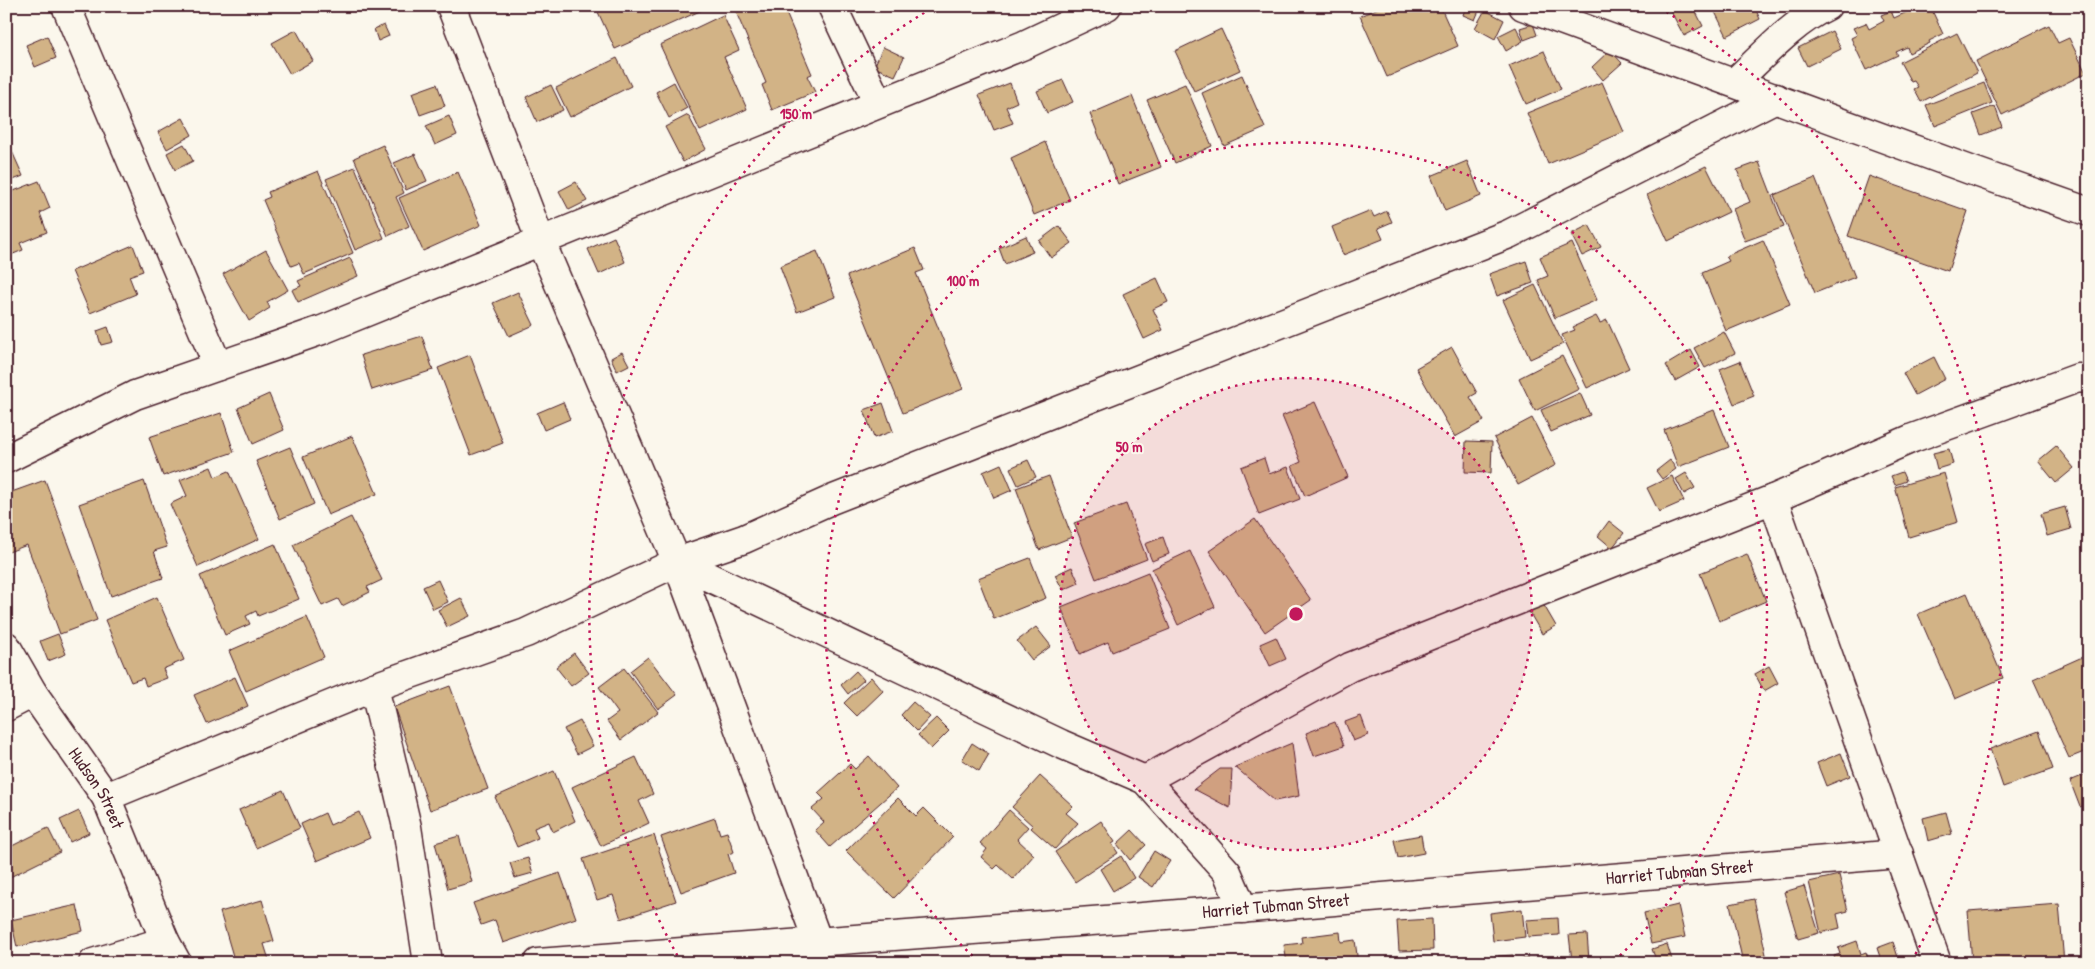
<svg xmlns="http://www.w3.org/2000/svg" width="2095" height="969" viewBox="0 0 2095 969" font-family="'Patrick Hand',sans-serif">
<rect width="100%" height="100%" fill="#fbf7ec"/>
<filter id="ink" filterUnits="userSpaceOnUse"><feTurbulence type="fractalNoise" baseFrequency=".02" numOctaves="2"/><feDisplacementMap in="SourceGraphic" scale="10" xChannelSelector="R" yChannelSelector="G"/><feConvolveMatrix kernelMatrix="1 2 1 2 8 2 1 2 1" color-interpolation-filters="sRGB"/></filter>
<g filter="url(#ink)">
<!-- building -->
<path fill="#d2b386" stroke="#4a1f2b" d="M610,6h101l-96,43 -17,-37z
M750,6h33l29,68 -5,2 8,16 -43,18 -10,-25 4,-2 -30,-71z
M1383,6h57l18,40 -71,31 -27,-61z
M1466,6h15l-6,14 -12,-5z
M1668,6h25l10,20 -19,10z
M1726,6h28l6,13 -33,17 -12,-24z
M1907,6h13l1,2 9,-2 13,28 -14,7 1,2 -21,10 -2,-6 -11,5 2,3 -32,15 -15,-32 6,-3 -4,-7 13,-5 3,6 15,-8 -3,-6 10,-4 3,7 13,-6 -2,-5z
M1485,10l19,10 -9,19 -20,-11z
M723,15l16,35 -15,7 23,52 -47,22 -40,-86z
M1533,24l4,11 -13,5 -4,-12z
M384,25l5,11 -11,5 -4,-12z
M2049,25l9,18 11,-5 17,35 -84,42 -26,-54z
M1516,27l7,14 -17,10 -8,-15z
M1221,29l19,41 -46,21 -19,-40z
M296,30l17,31 -23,13 -18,-31z
M1832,31l9,18 -34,17 -9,-18z
M1957,33l20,40 -56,29 -7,-13 4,-2 -4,-6 -3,1 -11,-20z
M47,36l9,22 -21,9 -9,-22z
M883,47l21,10 -9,19 -21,-9z
M1610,50l12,13 -19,17 -11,-13z
M1544,51l17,38 -35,15 -17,-38z
M617,58l14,28 -61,31 -14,-29z
M1242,75l23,53 -41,18 -22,-53z
M1063,80l10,22 -26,11 -10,-22z
M674,82l13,26 -18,10 -13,-26z
M1602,82l22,50 -76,32 -21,-51z
M1010,83l7,19 -11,5 7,16 -19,7 -15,-35z
M1984,83l8,20 -57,23 -9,-21z
M437,84l8,22 -25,9 -8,-22z
M1185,84l27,62 -37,17 -28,-63z
M551,85l12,25 -26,12 -11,-25z
M1132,96l29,71 -43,17 -28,-70z
M1995,106l7,21 -21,8 -8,-21z
M688,115l18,34 -23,13 -18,-35z
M449,116l8,19 -22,10 -9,-19z
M183,118l9,17 -25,14 -9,-17z
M6,138l17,38 -17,7z
M1045,142l25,58 -36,15 -23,-57z
M184,144l9,17 -18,9 -8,-17z
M383,145l21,48 -8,4 13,29 -21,10 -34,-78z
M415,154l12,27 -21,9 -12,-27z
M1467,161l14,35 -36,15 -14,-35z
M1759,162l25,65 -39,14 -12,-32 17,-7 -13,-32z
M1706,166l23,46 -61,29 -21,-46z
M355,167l29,71 -29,12 -29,-71z
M318,171l35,82 -49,21 -5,-11 -8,3 -28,-66 7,-3 -2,-5z
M458,172l23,53 -58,26 -24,-53z
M1869,176l99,35 -20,60 -100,-35z
M1815,178l40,99 -40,16 -41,-98z
M39,181l11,27 -10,5 7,19 -27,11 3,7 -17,7v-63z
M576,182l11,19 -18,9 -10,-19z
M1371,211l3,6 13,-6 5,11 -14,6 5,11 -40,16 -11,-28z
M1589,225l12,22 -19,9 -11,-22z
M1059,226l13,17 -21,15 -12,-17z
M1026,236l7,16 -28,12 -6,-16z
M614,237l11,25 -26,12 -11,-25z
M1763,240l27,64 -64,27 -24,-58 27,-12 -3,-5z
M1572,243l25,57 -42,18 -17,-38 10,-4 -8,-19z
M133,245l10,26 -14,5 7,18 -46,19 -18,-42z
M915,248l9,22 -8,3 47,116 -60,24 -56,-137z
M266,250l22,40 -21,12 3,6 -21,13 -26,-47z
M817,251l18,46 -38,15 -17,-46z
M350,258l8,18 -60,26 -6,-12 9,-4 -3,-5z
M1526,261l7,22 -36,13 -8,-22z
M1157,278l11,24 -15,7 10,21 -19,9 -21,-45z
M1535,285l28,59 -33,15 -27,-59z
M518,292l16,33 -25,11 -16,-33z
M1596,316l4,7 7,-3 22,48 -42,20 -25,-53 13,-5 -2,-3z
M108,327l5,15 -12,3 -4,-14z
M1724,332l11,21 -30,15 -11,-20z
M422,336l11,34 -61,20 -11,-35z
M1452,347l25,46 -7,4 14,24 -29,16 -39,-69z
M1691,350l9,17 -25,14 -9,-16z
M622,352l7,13 -12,6 -6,-13z
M470,355l33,88 -32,12 -33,-87z
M1562,356l17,33 -44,22 -16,-33z
M1934,357l11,22 -30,16 -12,-22z
M1740,361l14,35 -20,8 -14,-35z
M1580,393l10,22 -39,17 -10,-22z
M269,394l15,36 -31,14 -15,-36z
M563,402l7,17 -26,11 -7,-17z
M1315,402l33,75 -43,19 -13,-30 9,-4 -19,-46z
M883,403l10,28 -19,7 -10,-28z
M1714,410l15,37 -51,20 -14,-37z
M221,413l13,39 -71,24 -14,-39z
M1532,418l24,47 -38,20 -24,-47z
M352,436l25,58 -49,21 -25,-58z
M1466,441l26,1 -1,31 -26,-1z
M2056,446l18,22 -18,15 -18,-22z
M290,447l24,57 -34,15 -24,-58z
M1949,449l4,15 -16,5 -4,-16z
M1264,458l5,16 19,-7 12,32 -41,16 -18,-48z
M1028,460l8,17 -18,8 -8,-17z
M1670,460l6,9 -14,10 -6,-8z
M1001,464l11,26 -18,8 -11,-26z
M211,467l4,10 14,-6 30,68 -61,28 -28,-63 17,-8 -7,-16z
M1902,472l4,9 -11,4 -4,-9z
M1686,473l9,15 -11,6 -8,-15z
M1944,473l14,49 -49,15 -14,-50z
M1049,476l23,61 -33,13 -23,-62z
M1672,476l12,25 -25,11 -12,-24z
M45,480l52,140 -37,14 -33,-89 -21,8v-59z
M144,481l23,66 -13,4 9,27 -52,18 -32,-92z
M1126,504l21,55 -51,20 -22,-56z
M2065,507l6,22 -24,7 -6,-22z
M351,517l31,63 -15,7 3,5 -28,14 -4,-7 -16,7 -29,-61z
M1255,519l56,81 -46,32 -56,-81z
M1609,521l15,12 -12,15 -14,-12z
M1163,537l6,17 -17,7 -7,-17z
M275,544l24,55 -41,17 -2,-5 -10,5 4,8 -25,11 -25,-59z
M1190,551l25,56 -37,18 -26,-56z
M1747,554l19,47 -47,20 -19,-48z
M1030,558l16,40 -52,21 -16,-41z
M1072,567l7,16 -16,7 -8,-15z
M1148,572l22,57 -58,23 -4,-10 -28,12 -19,-47z
M438,580l10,22 -15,7 -10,-22z
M1967,593l36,85 -48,21 -37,-85z
M157,597l27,63 -21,9 4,9 -21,8 -3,-8 -12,4 -26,-62z
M461,598l9,18 -23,11 -9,-17z
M1542,602l14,24 -14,8 -14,-24z
M307,617l17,40 -78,34 -17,-40z
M1036,627l15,19 -19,14 -15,-19z
M58,634l8,20 -18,7 -8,-20z
M1276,637l10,22 -16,7 -10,-22z
M574,653l15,20 -18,13 -15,-19z
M2089,654v96l-20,8 -36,-79z
M648,657l29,38 -19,14 -28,-38z
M1769,666l9,17 -14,8 -9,-17z
M624,668l34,44 -37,28 -14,-19 11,-8 -19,-26z
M856,671l8,9 -16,14 -7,-9z
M235,677l13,29 -41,18 -13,-29z
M871,677l12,14 -26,25 -13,-13z
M450,686l38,103 -58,21 -36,-103z
M913,702l17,15 -13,14 -16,-16z
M1361,716l7,19 -15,6 -8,-19z
M936,718l13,13 -18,18 -13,-14z
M580,721l13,25 -16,8 -13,-25z
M1335,722l9,24 -30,10 -8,-23z
M2039,731l14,38 -50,18 -13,-38z
M972,743l17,11 -10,17 -17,-11z
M1292,743l7,53 -24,5 -40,-34z
M1841,753l9,23 -24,10 -9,-23z
M869,756l28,32 -67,59 -15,-17 9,-8 -12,-13 12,-10 -6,-6 32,-29 5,5z
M636,757l17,37 -14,7 10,22 -48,23 -29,-59z
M2089,764v39l-9,4 -10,-26 17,-7 -3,-8z
M1220,769h12l-2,39 -36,-19z
M554,771l21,50 -22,11 -4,-10 -15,6 4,10 -21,9 -22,-50z
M1040,776l33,30 -7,7 12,10 -23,26 -24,-21 2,-2 -21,-19z
M283,790l17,38 -44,20 -17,-38z
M898,798l18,18 8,-8 29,29 -59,61 -48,-47z
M1009,810l19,17 -11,12 17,16 -21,24 -15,-14 -4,4 -13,-12 6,-8 -7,-6z
M79,811l10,22 -19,9 -10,-22z
M359,812l11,26 -53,23 -16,-37 24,-11 5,12z
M1946,812l6,22 -24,7 -5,-23z
M715,818l5,16 7,-2 7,20 -6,2 6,19 -53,19 -20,-55z
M1101,821l14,21 -3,2 6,9 -43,29 -20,-30z
M48,828l12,24 -54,27v-30z
M1132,830l14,15 -16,15 -13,-16z
M654,835l22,66 -55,18 -8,-24 -16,5 -14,-41z
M1421,835l3,18 -26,5 -4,-18z
M459,836l13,46 -24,7 -13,-46z
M1154,851l16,10 -17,26 -15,-10z
M1121,856l13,22 -21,13 -13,-22z
M528,858l5,15 -18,5 -5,-15z
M560,873l16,45 -73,25 -8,-23 -14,5 -8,-22z
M1839,875l9,36 -11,3 3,14 -19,5 -12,-51z
M1804,886l15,47 -21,6 -14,-47z
M1754,899l13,60 -11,4h-13l-13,-59z
M262,900l12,41 -10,3 6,19h-35l-15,-51z
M2059,904l5,59h-92l-4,-52z
M77,905l6,26 -66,16 -6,-27z
M1678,905l7,32 -34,7 -7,-31z
M1522,909l3,28 -32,4 -3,-28z
M1558,918l1,17 -31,2 -2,-17z
M1432,919l1,31 -34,1 -2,-30z
M1340,932l1,10 14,-2 3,23h-71l-3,-18 18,-2 -1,-6z
M1587,934l2,26 -17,1 -3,-26z
M1857,941l4,13 5,-2 4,11h-34l-2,-7 6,-2 -2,-6z
M1893,942l5,15 -16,6 -5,-15z
M1667,944l6,19h-16l-5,-14z
M1513,955v8h-14l-1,-7z
M1539,958v5h-18v-4z"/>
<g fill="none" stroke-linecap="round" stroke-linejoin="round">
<defs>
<g id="minor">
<path d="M66,6l152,360"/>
<path d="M451,6l90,236 136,320 141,380"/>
<path d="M832,6l46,97"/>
<path d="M1523,6l450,165 116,41"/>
<path d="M1735,82c27,-25 58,-60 92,-76"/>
<path d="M6,459l129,-64 187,-65 702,-285 83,-39"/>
<path d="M1773,499l164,464"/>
<path d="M677,562l384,182 84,36 82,92 16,37"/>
<path id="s1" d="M6,646l27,47 73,104 59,144 12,22"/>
<path d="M374,687l33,140 21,136"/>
<path d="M6,707l27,-14"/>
<path d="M1145,780l205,-113 423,-168 140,-61 165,-60 11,1"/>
<path d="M106,797l268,-110 152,-54 151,-71 67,-23 87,-39 678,-266 267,-136"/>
<path d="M93,963l72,-22"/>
<path id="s2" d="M538,963l580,-44 781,-65"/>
</g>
</defs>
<!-- minor casing -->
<use href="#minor" stroke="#4a1f2b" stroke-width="31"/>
<!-- minor -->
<use href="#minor" stroke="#fbf7ec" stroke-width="28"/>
</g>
</g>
<!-- distance rings -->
<circle cx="1296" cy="614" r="236" fill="#c2185b" fill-opacity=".12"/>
<g fill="none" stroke="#c2185b" stroke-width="2.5" stroke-dasharray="2.5 5">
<circle cx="1296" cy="614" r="236"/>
<path d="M978 961A471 471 0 1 1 1614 961"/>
<path d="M681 962A707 707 0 0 1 932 8M1660 8A707 707 0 0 1 1911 962"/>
</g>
<g text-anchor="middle" stroke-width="4" stroke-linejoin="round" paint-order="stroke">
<!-- street labels -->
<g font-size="18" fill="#4a1f2b" stroke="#fbf7ec">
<text dy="6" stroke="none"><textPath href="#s1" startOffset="169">Hudson Street</textPath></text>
<text dy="6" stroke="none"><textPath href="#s2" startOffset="1145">Harriet Tubman Street</textPath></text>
<text dy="6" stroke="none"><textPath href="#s2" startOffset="740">Harriet Tubman Street</textPath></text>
</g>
</g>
<circle cx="1296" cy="614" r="8" fill="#c2185b" stroke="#fbf7ec" stroke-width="2.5"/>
<g font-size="15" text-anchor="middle" font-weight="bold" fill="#c2185b" stroke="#fbf7ec" stroke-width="4" stroke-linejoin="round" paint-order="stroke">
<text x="796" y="119">150 m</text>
<text x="963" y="286">100 m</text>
<text x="1129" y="452">50 m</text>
</g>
<!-- margin -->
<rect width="2095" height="969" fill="none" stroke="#fbf7ec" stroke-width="25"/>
<rect x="12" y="12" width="2070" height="944" fill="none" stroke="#4a1f2b" stroke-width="2" filter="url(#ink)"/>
</svg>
